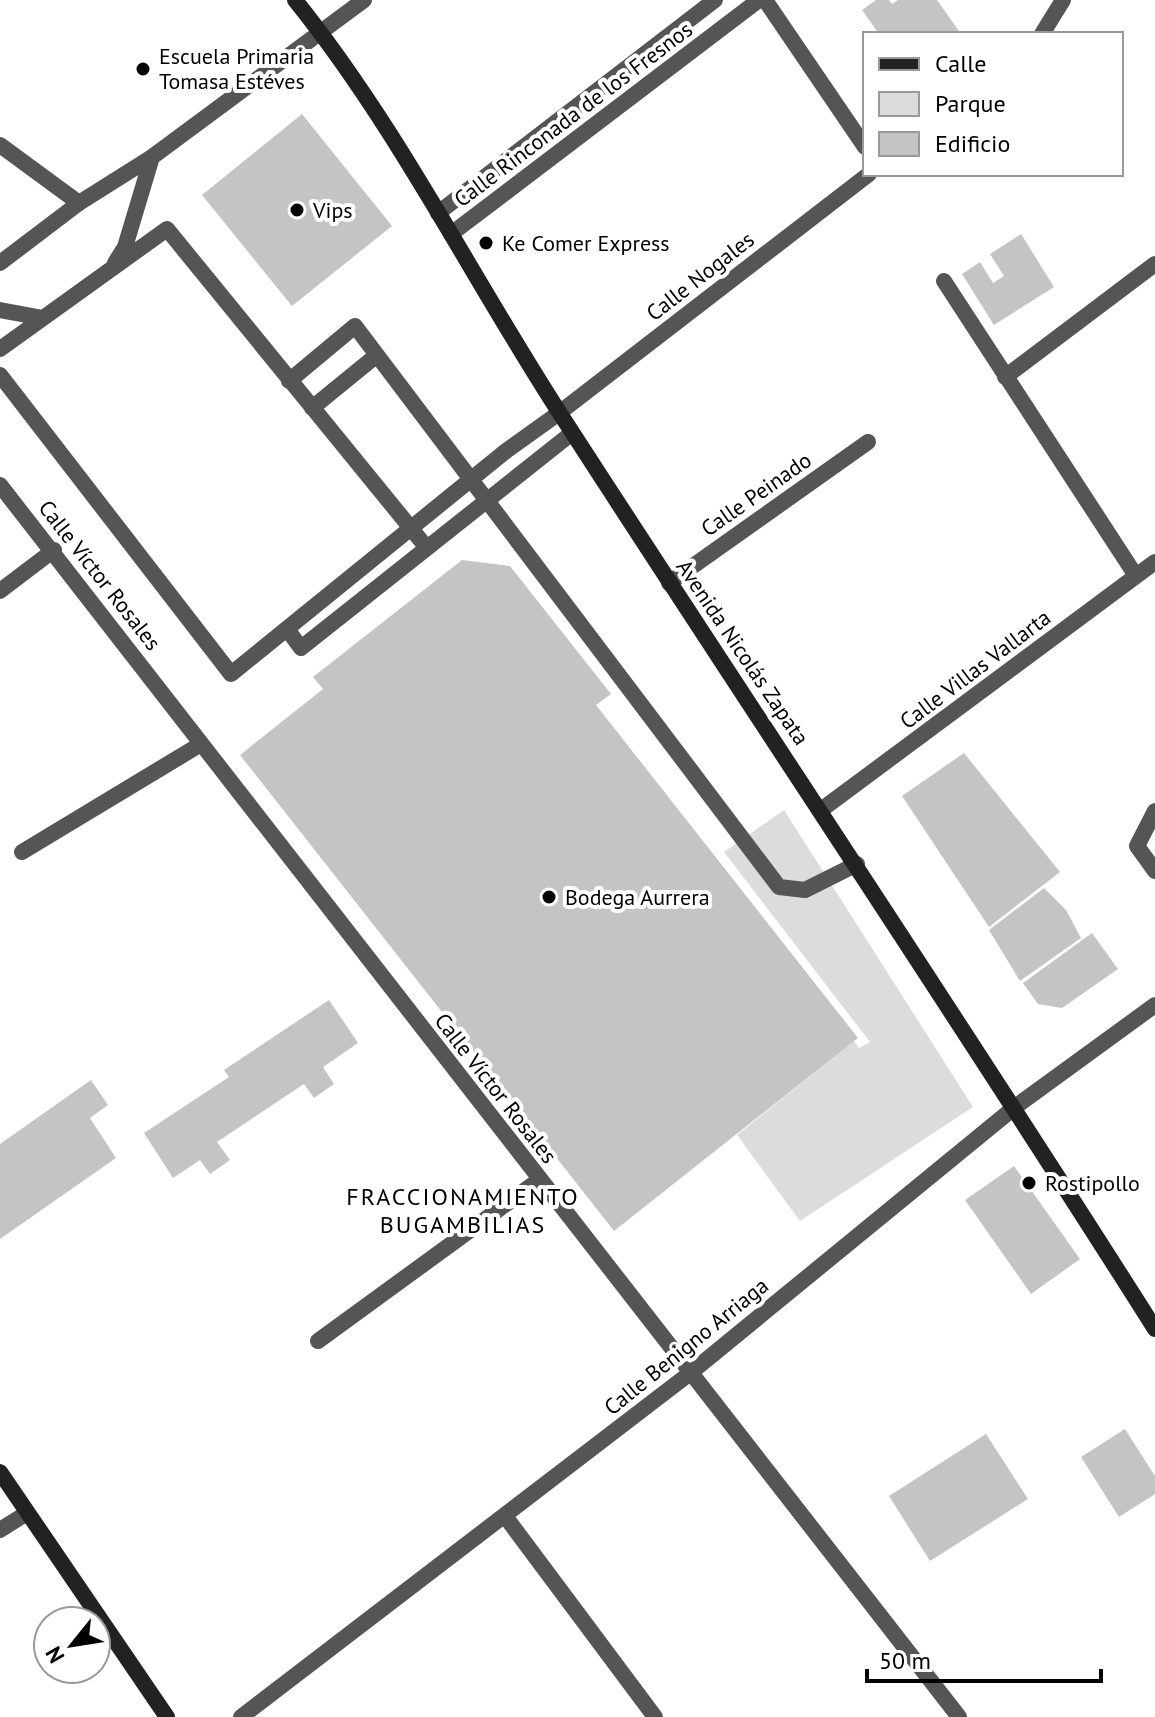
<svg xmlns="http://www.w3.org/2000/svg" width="1155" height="1717" viewBox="0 0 1155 1717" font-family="'PT Sans',sans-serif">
<rect width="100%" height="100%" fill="#fff"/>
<!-- green -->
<path fill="#dcdcdc" d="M784,810l189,297 -173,114 -63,-86 117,-94 5,7 11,-6 -146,-190z"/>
<!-- building -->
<path fill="#c4c4c4" d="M876,0h13l3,4 6,-4h39l24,34h-82l-17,-24z
M302,114l90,112 -100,80 -90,-111z
M1021,234l33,53 -60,38 -32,-51 18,-12 13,21 11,-7 -14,-22z
M462,560l48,6 101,128 -15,11 262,333 -244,193 -374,-476 83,-66 -10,-12z
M964,753l96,119 -71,55 -87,-131z
M1044,888l22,22 15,28 -61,43 -31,-51z
M1092,933l26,36 -56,39 -24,-4 -15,-21z
M329,1000l29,43 -35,24 11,17 -20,14 -10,-14 -87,58 13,18 -20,14 -10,-14 -27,18 -29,-45 85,-56 -5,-7z
M91,1080l17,25 -18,13 26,40 -116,81v-95z
M1014,1166l66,93 -49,35 -66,-94z
M1125,1429l30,47v18l-36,23 -38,-60z
M986,1434l42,65 -98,62 -41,-65z"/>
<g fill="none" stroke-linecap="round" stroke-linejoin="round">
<!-- lane -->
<path stroke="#555" stroke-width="16" d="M0,145l79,58
M115,263l10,-16 27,-90
M0,310l43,8
M0,349l167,-120 260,319
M0,375l231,299 275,-223 53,-38
M289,381l66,-55 424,561 26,3 52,-26
M312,408l65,-53
M287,629l14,19 271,-215"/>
<!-- street -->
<path stroke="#555" stroke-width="16" d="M765,0l100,147
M1042,34l21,-34
M438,213l277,-213
M451,234l308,-234
M0,263l79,-60 73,-46 212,-157
M944,281l192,295
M1005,377l150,-113
M559,413l310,-239
M0,485l959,1232
M669,583l199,-141
M0,591l54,-41
M821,810l334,-248
M1155,811l-18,35 18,25
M22,852l179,-108
M318,1341l221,-161
M505,1516l150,201
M0,1530l27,-17
M241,1717l448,-343 326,-267 140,-102"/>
<!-- secondary -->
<path stroke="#222" stroke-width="16" d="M295,0c103,128 177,278 266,415 197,305 400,607 594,914
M0,1472l167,245"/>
</g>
<!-- markers -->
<g fill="#000" stroke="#fff" stroke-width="3">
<circle cx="143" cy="69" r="8"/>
<circle cx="297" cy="210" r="8"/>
<circle cx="486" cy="243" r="8"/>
<circle cx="549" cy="897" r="8"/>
<circle cx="1029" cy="1183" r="8"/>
</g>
<g text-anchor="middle" stroke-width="8" stroke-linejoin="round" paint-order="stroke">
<!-- poi labels -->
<g font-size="22" fill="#000" stroke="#fff" text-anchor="start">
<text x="159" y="64">Escuela Primaria<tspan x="159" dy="25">Tomasa Estéves</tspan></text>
<text x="313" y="218">Vips</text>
<text x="502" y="251">Ke Comer Express</text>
<text x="565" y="905">Bodega Aurrera</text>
<text x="1045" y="1191">Rostipollo</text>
</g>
<!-- street labels -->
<g font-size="22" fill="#000" stroke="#fff">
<text transform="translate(573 114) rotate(-37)" y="8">Calle Rinconada de los Fresnos</text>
<text transform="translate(700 276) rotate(-38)" y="8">Calle Nogales</text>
<text transform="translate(756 494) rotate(-35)" y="8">Calle Peinado</text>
<text transform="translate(100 575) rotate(52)" y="8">Calle Víctor Rosales</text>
<text transform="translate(743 652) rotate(56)" y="8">Avenida Nicolás Zapata</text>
<text transform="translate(975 669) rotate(-37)" y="8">Calle Villas Vallarta</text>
<text transform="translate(496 1088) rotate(52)" y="8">Calle Víctor Rosales</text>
<text transform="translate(686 1346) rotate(-39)" y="8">Calle Benigno Arriaga</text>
</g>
<!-- neighbourhood labels -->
<g font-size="24" letter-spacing="2" fill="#000" stroke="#fff">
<text x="463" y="1205">FRACCIONAMIENTO<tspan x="463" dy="28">BUGAMBILIAS</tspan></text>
</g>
</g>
<!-- legend -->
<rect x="863" y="32" width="260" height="144" fill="#ffffff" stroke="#999999" stroke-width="2"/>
<rect x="879" y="58" width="40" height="12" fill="#222222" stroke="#999999" stroke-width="2"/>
<text x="935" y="72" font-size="24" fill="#000000">Calle</text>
<rect x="879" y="92" width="40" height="24" fill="#dcdcdc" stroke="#999999" stroke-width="2"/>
<text x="935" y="112" font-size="24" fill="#000000">Parque</text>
<rect x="879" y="132" width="40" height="24" fill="#c4c4c4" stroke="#999999" stroke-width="2"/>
<text x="935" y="152" font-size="24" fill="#000000">Edificio</text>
<!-- north arrow -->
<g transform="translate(72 1645) rotate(240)"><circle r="38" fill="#ffffff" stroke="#999999" stroke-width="2"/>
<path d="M0-6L14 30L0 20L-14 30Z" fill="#000000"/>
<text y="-12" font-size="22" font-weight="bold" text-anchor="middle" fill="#000000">N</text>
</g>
<!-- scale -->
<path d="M867 1669v12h234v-12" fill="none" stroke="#000000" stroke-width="4"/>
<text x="879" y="1669" font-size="24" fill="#000000" stroke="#ffffff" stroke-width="6" paint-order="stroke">50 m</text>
</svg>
